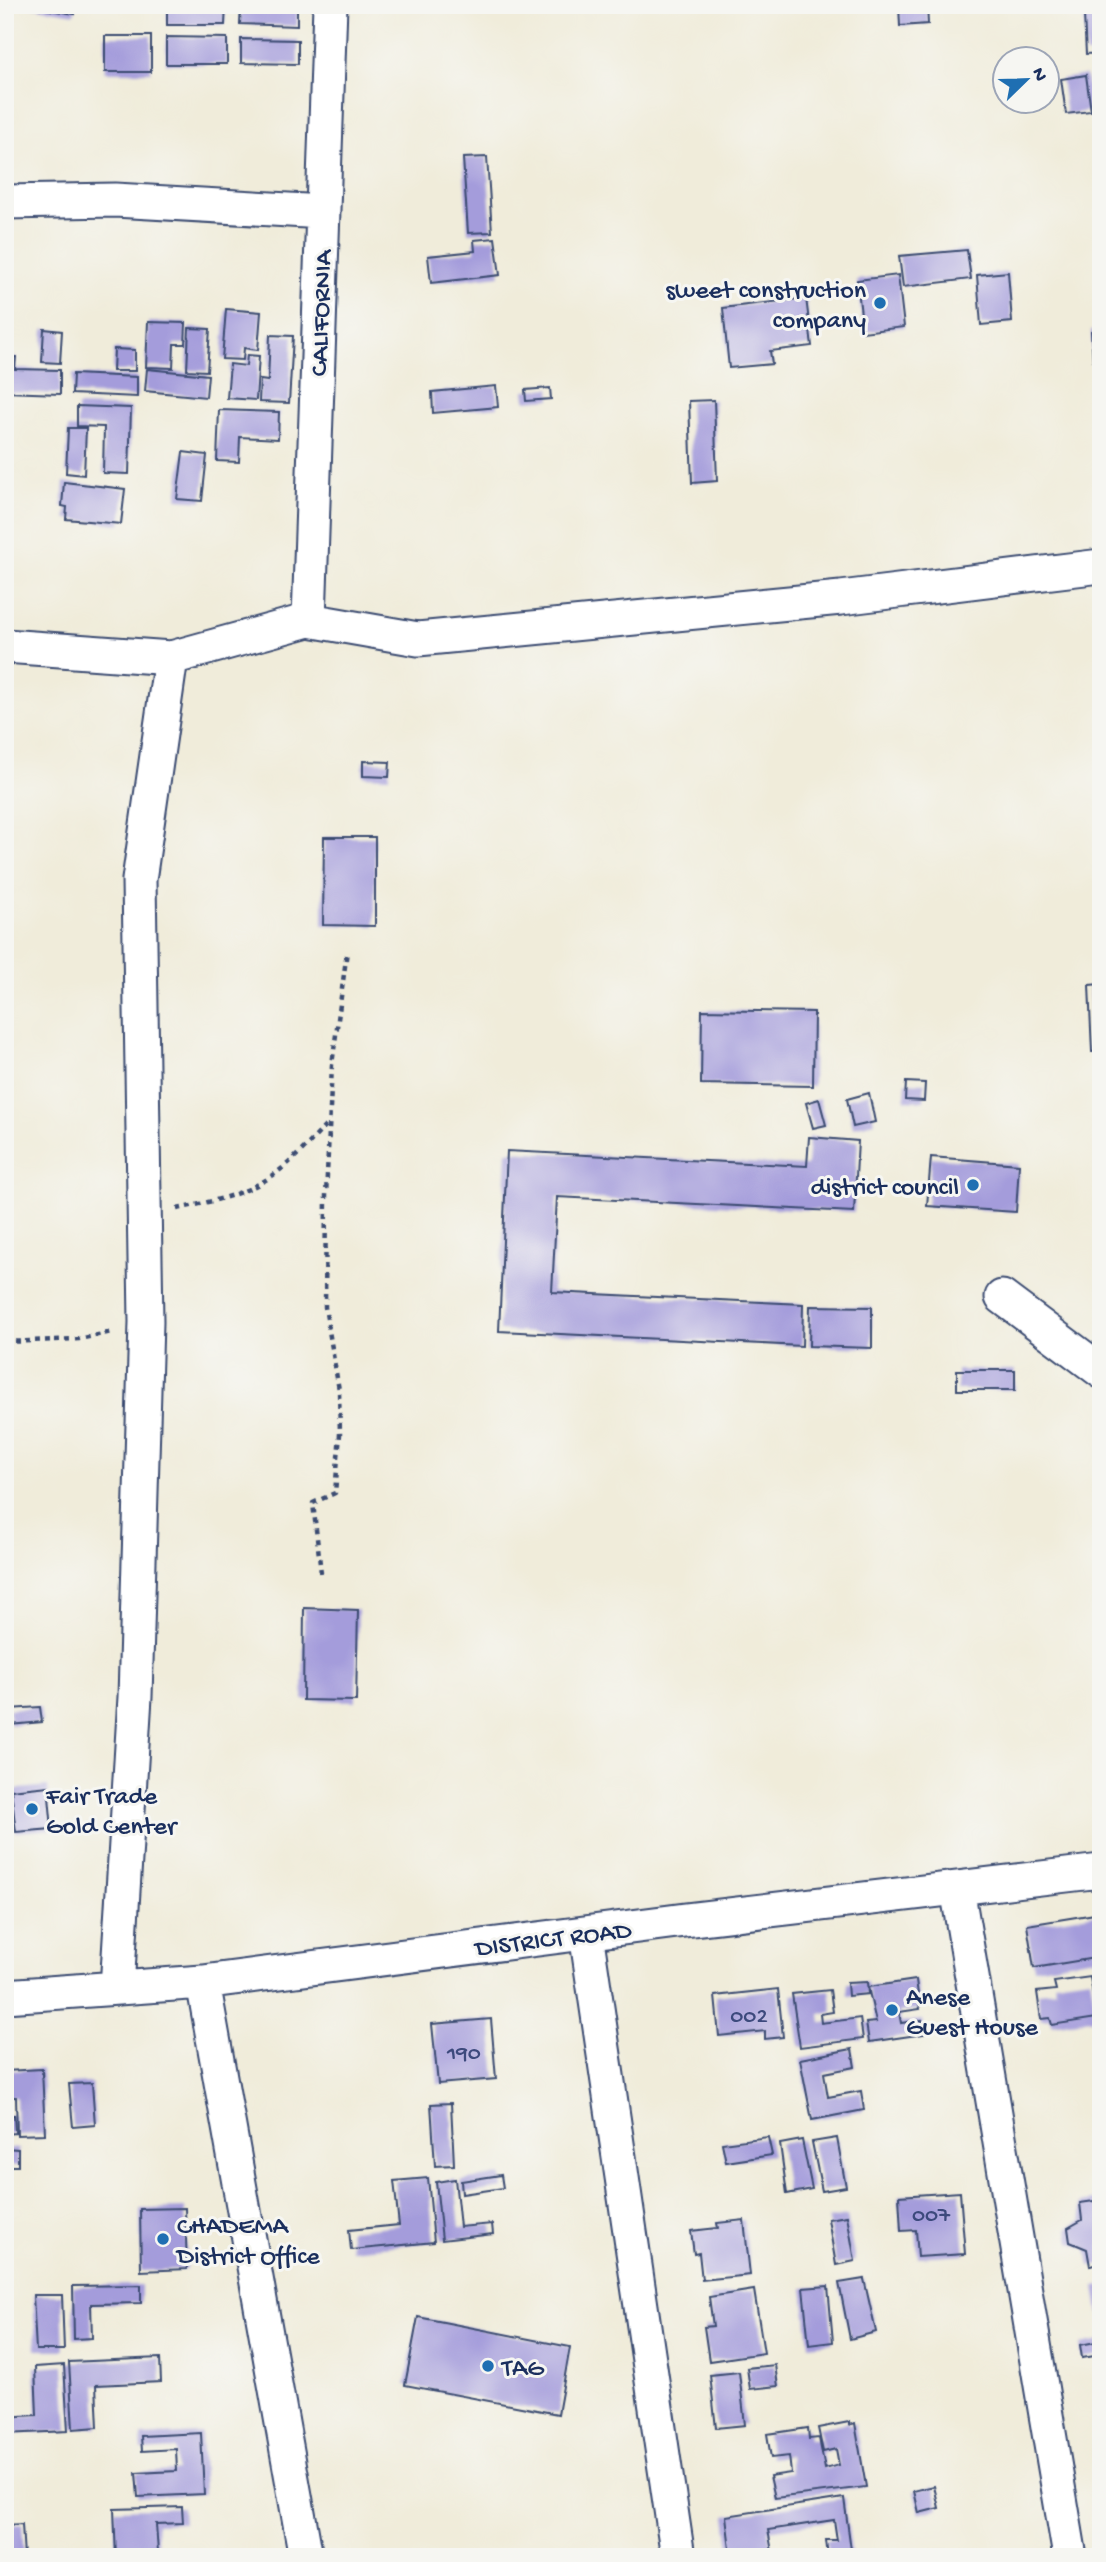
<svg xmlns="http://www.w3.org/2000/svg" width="1106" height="2562" viewBox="0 0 1106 2562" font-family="'Gochi Hand',sans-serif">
<rect width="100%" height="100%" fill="#f6f6f2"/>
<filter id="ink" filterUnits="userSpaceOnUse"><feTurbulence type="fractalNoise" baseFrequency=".0143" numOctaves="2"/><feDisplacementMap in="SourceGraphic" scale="14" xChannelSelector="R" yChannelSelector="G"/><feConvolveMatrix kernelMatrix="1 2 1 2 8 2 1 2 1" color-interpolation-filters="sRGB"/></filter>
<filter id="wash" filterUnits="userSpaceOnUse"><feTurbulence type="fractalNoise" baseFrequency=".00686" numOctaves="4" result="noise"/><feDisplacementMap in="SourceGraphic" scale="28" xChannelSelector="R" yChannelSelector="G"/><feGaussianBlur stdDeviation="1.57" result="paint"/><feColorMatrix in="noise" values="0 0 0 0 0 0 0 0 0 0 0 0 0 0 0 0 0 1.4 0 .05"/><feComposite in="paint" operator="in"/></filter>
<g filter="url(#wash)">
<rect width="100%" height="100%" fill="#f0ecda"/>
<g id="blocks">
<!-- building -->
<path fill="#a49cdb" d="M20,5h56l-1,9z
M167,5h59l-1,20h-58z
M241,5h56v21l-57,-2z
M899,5h28l1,19 -28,2z
M1101,14v39l-15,1 -2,-39z
M105,36h46v36h-46z
M166,37l61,1v26h-61z
M241,39l57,1v24l-57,-1z
M1086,75l5,36 -25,3 -5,-35z
M487,157l5,75 -24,1 -5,-75z
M495,238l5,37 -69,8 -3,-27 47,-5 -1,-11z
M967,250l4,29 -68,8 -4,-31z
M1008,272l4,50 -31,3 -4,-50z
M898,275l6,52 -41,5 -6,-52z
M806,298l6,48 -42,5 2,13 -43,4 -6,-60z
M226,309l35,3 -3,38 -14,-2 -1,12 -21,-1z
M148,322l38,1 -1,21h-11l-1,24 -27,-1z
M189,328l21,1 -3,42 -20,-1z
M44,329l18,2 -2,32 -18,-1z
M1101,330v82h-5l-5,-81z
M270,335l23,1 -4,67 -30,-1 1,-22 8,1z
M114,349l21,1v21h-22z
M247,355l12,1 -3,44 -29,-2 3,-34 16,2z
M5,357h11l-1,12 45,1v24l-55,-2z
M147,369l61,6 -2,22 -61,-6z
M73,374l64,3v20l-65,-3z
M496,386l2,21 -65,6 -1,-21z
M550,388l1,11 -25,2 -1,-11z
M714,400l3,81 -25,2 -3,-82z
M77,406l54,2 -2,66 -26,-1 1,-46 -27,-1z
M219,410l60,2 -1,27 -38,-2 -1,25 -22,-1z
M68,428h18l-2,47 -18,-2z
M183,452l24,3 -5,46 -25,-2z
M64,482l61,7 -4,35 -55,-5 1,-12 -5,-1z
M363,761l27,1 -1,15 -26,-1z
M324,837h51v89l-52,-1z
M1101,984v68h-9l-3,-67z
M702,1010l112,2 -1,74 -112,-2z
M906,1082l19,1 -1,18 -19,-1z
M869,1093l6,29 -22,5 -6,-28z
M819,1099l7,26 -13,3 -7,-25z
M809,1137l49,4 -4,71 -297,-15 -5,95 251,12 -1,42 -303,-15 8,-180 300,15z
M931,1157l88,7 -3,48 -89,-6z
M810,1306l62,1v41l-63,-2z
M957,1370h58v20h-58z
M304,1608l54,2 -2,91 -53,-1z
M40,1707l2,15 -32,3 -1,-16z
M48,1786l4,43 -36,3 -5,-42z
M1101,1913v44l-67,11 -7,-43z
M1090,1977l7,41 -45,7 -2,-7 -9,1 -4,-27 19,-2 -2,-8z
M916,1980l4,29 -21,3 2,11 21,-3 2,14 -55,8 -3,-19 10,-1 -8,-35z
M867,1982l1,12 -20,2 -1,-13z
M778,1989l5,48 -18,2v-8l-46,5 -4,-40z
M830,1990l3,22 -13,2 1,9 39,-5 3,21 -63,8 -8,-53z
M491,2019l5,60 -58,5 -6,-60z
M852,2049l3,18 -31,6 4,24 33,-6 3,19 -52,10 -12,-61z
M42,2069l3,65 -28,1 -1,-38h-11v-26z
M92,2083l3,42 -22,2 -4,-43z
M451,2103l3,62 -19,1 -4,-62z
M5,2115h9l1,18 -10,1z
M768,2137l4,18 -46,7 -4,-19z
M837,2138l9,49 -24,4 -10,-49z
M802,2140l10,49 -25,5 -7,-50z
M5,2148l13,1v17h-13z
M501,2175l2,13 -41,6 -1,-13z
M428,2178l6,64 -83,8 -2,-20 50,-5 -5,-44z
M455,2179l5,48 32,-3 1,10 -51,6 -6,-58z
M960,2192l5,62 -47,3 -2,-27 -15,1 -2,-35z
M1101,2200v64l-11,2 -3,-17 -17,-7 -2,-14 14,-8 -2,-17z
M185,2208l2,61 -46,2 -1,-62z
M847,2216l8,45 -19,4 -8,-46z
M744,2220l6,55 -48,5 -3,-27 -5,1 -3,-23 27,-3 -1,-5z
M864,2279l12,53 -26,7 -11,-56z
M141,2285v18l-50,1 1,34 -18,1 -1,-53z
M1101,2285v29h-2l-4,-28z
M828,2286l5,56 -24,3 -6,-57z
M754,2290l10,63 -55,8 -5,-34 9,-1 -4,-29z
M33,2295h29l2,55h-28z
M418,2317l152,30 -12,67 -153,-29z
M1101,2341v14l-19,3 -2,-13z
M160,2358l1,24 -65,3 2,42 -25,2 -4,-67z
M64,2365l4,66 -63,3v-17l32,-2 -2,-48z
M775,2365l3,21 -28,3 -3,-21z
M739,2372l6,53 -29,3 -6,-53z
M849,2422v3l6,-2 11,64 -91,11 -5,-22 21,-3 -2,-17 -18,2 -4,-24 41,-6 1,11 10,-1 6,31 14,-4 -3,-16 -13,3 -5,-24z
M201,2433l3,61 -66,3 -2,-24 41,-2 -1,-22 -34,2 -1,-15z
M5,2449h5l1,22h-6z
M934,2486l5,22 -20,5 -5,-22z
M844,2498l8,59h-24l-2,-17h11l-3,-20 -66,10 5,27h-42l-5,-41z
M182,2507l1,16 -27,1 2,28 26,-1v6h-68l-2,-48z
M22,2524l2,33h-19v-32z"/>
</g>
</g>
<g filter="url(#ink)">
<use href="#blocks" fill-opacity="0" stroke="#3b4b71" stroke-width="2"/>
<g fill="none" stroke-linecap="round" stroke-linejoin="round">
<defs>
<path id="minor" d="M5,202l110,-2 208,12
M309,620l21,-615
M5,646l166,12 138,-38 109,19 423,-41 260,-32
M1002,1297l99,74
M957,1888l113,669
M586,1933l92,624
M203,1982l103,575
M117,1988l18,-291 11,-375 -7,-442 32,-222
M5,1996l198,-14 482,-62 416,-49"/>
</defs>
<!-- minor casing -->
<use href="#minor" stroke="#3b4b71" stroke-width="37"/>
<!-- path -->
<path stroke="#3b4b71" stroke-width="4.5" stroke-dasharray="5 5" stroke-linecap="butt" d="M177,1209c81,-17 96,-26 152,-87
M5,1342l74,-3 33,-7
M321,1573l-8,-70 22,-10 5,-59 -1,-44 -14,-83 1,-111 6,-131 15,-114"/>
<!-- minor -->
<use href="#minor" stroke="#fff" stroke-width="33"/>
</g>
</g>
<!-- markers -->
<g fill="#1f6fb2" stroke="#f6f6f2" stroke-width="2.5">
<circle cx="880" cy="303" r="7"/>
<circle cx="973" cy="1185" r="7"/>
<circle cx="32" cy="1809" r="7"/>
<circle cx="892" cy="2010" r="7"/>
<circle cx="163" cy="2239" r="7"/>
<circle cx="488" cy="2366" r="7"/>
</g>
<g text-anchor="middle" stroke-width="6" stroke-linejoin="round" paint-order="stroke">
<!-- number labels -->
<g font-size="23" fill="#3d4a7d">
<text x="749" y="2022">002</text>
<text x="464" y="2059">190</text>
<text x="931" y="2221">007</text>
</g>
<!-- poi labels -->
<g font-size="26" fill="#1b2f5e" stroke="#f6f6f2" text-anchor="start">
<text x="866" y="297" text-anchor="end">sweet construction<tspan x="866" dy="30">company</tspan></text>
<text x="959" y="1194" text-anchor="end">district council</text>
<text x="46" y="1803">Fair Trade<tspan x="46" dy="30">Gold Center</tspan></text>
<text x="906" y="2004">Anese<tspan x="906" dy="30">Guest House</tspan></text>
<text x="177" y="2233">CHADEMA<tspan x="177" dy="30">District Office</tspan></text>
<text x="502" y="2375">TAG</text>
</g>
<!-- street labels -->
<g font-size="26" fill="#1b2f5e" stroke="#f6f6f2">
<text transform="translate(319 313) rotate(-88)" y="9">CALIFORNIA</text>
<text transform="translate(553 1937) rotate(-7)" y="9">DISTRICT ROAD</text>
</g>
</g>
<!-- margin -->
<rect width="1106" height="2562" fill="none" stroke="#f6f6f2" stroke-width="28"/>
<!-- north arrow -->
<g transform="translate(1026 80) rotate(67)"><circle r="33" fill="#f6f6f2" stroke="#9ea6b7" stroke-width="2"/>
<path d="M0-5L12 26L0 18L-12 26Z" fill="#1f6fb2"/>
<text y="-10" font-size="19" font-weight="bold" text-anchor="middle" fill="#1b2f5e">N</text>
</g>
</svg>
